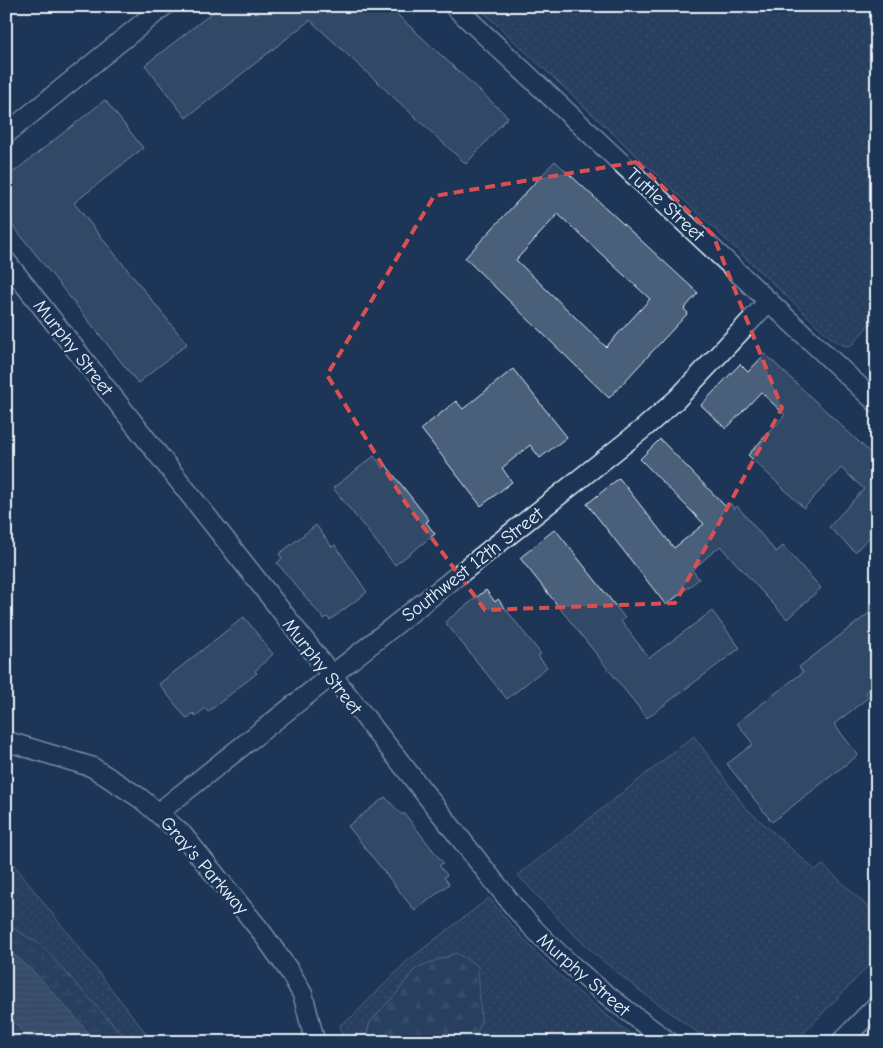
<svg xmlns="http://www.w3.org/2000/svg" width="883" height="1048" viewBox="0 0 883 1048" font-family="'Comic Neue',sans-serif">
<defs>
<pattern id="grass-dots" width="8" height="8" patternUnits="userSpaceOnUse" patternTransform="scale(1.25)"><rect width="8" height="8" fill="#374d6c"/><path d="M2 2h.1M6 6h.1" fill="none" stroke="#546782" stroke-width="1.8" stroke-linecap="round"/></pattern>
<pattern id="forest-firs" width="22" height="20" patternUnits="userSpaceOnUse" patternTransform="scale(1.25)"><rect width="22" height="20" fill="#374d6c"/><path d="M5 1l3.5 6h-7zM16 11l3.5 6h-7z" fill="#546782"/></pattern>
<pattern id="wetland-marsh" width="20" height="14" patternUnits="userSpaceOnUse" patternTransform="scale(1.25)"><rect width="20" height="14" fill="#374d6c"/><path d="M1 5h8M5 5V1M11 12h8M15 12V8" fill="none" stroke="#546782"/></pattern>
<pattern id="water-rules" width="6" height="5" patternUnits="userSpaceOnUse" patternTransform="scale(1.25)"><rect width="6" height="5" fill="#5d7089"/><path d="M0 2.5h6" fill="none" stroke="#505a66"/></pattern>
</defs>
<rect width="100%" height="100%" fill="#1d3557"/>
<filter id="ink" filterUnits="userSpaceOnUse"><feTurbulence type="fractalNoise" baseFrequency=".02" numOctaves="2"/><feDisplacementMap in="SourceGraphic" scale="10" xChannelSelector="R" yChannelSelector="G"/><feConvolveMatrix kernelMatrix="1 2 1 2 8 2 1 2 1" color-interpolation-filters="sRGB"/></filter>
<g filter="url(#ink)">
<!-- grass -->
<path fill="url(#grass-dots)" stroke="#909fb2" d="M477,6h400v309l-25,30 -7,1 -12,-6z
M694,736l51,71 70,63 8,-5 54,50v42l-82,85h-84l-72,-52 -42,-34 -30,-28 -49,-53z
M8,857l145,185h-147z
M489,898c47,60 92,99 153,144h-168l-58,-74 -20,26 -26,28 -5,20h-22l-3,-17 13,-9 54,-55z"/>
<!-- forest -->
<path fill="url(#forest-firs)" stroke="#909fb2" d="M456,953l22,13 3,55 -7,21h-109l5,-20 26,-28 20,-26z"/>
<!-- wetland -->
<path fill="url(#wetland-marsh)" stroke="#909fb2" d="M6,924l35,21 88,97h-123z"/>
<!-- water -->
<path fill="url(#water-rules)" stroke="#95a4b5" d="M6,948l35,31 56,63h-63l-28,-27z"/>
<!-- building -->
<path fill="#495e7a" stroke="#e8f1f8" fill-rule="evenodd" d="M221,6h167l120,111 -42,47 -156,-144 -124,98 -41,-53z
M105,100l38,48 -69,55 113,141 -49,39 -132,-166v-39z
M555,161l143,132 -14,16 4,4 -79,85 -144,-140zM558,214l92,85 -44,48 -90,-87z
M765,354l112,105v70l-22,23 -26,-25 35,-38 -23,-21 -37,40 -56,-53 37,-40 -24,-23 -35,37 -25,-24 39,-41 8,8z
M513,369l54,68 -27,21 -10,-13 -28,23 10,14 -31,24 -60,-77 35,-28 7,8z
M660,439l65,67 5,-3 4,6 3,-3 39,46 7,-6 38,42 -34,31 -67,-73 -28,24 7,9 -33,26 -79,-101 32,-26 55,70 30,-24 -64,-65z
M374,456l9,12 3,-3 17,22 26,33 -3,2 9,12 -40,31 -62,-77z
M316,525l16,22 3,-2 32,47 -37,28 -3,-3 -3,2 -47,-56 5,-5 -3,-4z
M555,529l70,89 -4,3 28,37 63,-47 28,37 -93,70 -127,-160z
M486,590l9,12 3,-3 17,22 26,33 -3,2 9,11 -40,32 -62,-77z
M877,607v77l-11,9 3,4 -35,27 24,31 -86,67 -45,-58 26,-20 -16,-21 66,-51 -4,-5z
M244,617l29,37 -18,17 2,2 -49,39 -3,-4 -9,8 -3,-3 -6,6 -28,-35z
M385,797l17,18 2,-2 39,50 -4,3 8,9 -3,2 5,7 -34,27 -67,-85z"/>
<g fill="none" stroke-linecap="round" stroke-linejoin="round">
<defs>
<path id="minor" d="M454,6l423,397
M6,134l158,-128
M6,261l509,647c45,53 98,93 154,134
M6,741l86,26 48,31 42,36 78,96 30,42 13,23 12,47
M159,812l485,-384 33,-29 92,-98
M841,1042l36,-37"/>
</defs>
<!-- minor casing -->
<use href="#minor" stroke="#e8f1f8" stroke-width="22"/>
<!-- minor -->
<use href="#minor" stroke="#1d3557" stroke-width="19"/>
</g>
</g>
<!-- marked area -->
<path d="M0 0H883V1048H0ZM637,162l76,73 69,173 -107,195 -190,7 -80,-108 -78,-127 107,-179z" fill="#1d3557" fill-opacity=".55" fill-rule="evenodd"/>
<path fill="none" stroke="#da5052" stroke-width="4" stroke-dasharray="10 6" stroke-linejoin="round" d="M637,162l76,73 69,173 -107,195 -190,7 -80,-108 -78,-127 107,-179z"/>
<g text-anchor="middle" stroke-width="5" stroke-linejoin="round" paint-order="stroke">
<!-- street labels -->
<g font-size="19" fill="#e8f1f8" stroke="#1d3557">
<text transform="translate(666 204) rotate(43)" y="7">Tuttle Street</text>
<text transform="translate(74 347) rotate(52)" y="7">Murphy Street</text>
<text transform="translate(472 564) rotate(-38)" y="7">Southwest 12th Street</text>
<text transform="translate(323 666) rotate(52)" y="7">Murphy Street</text>
<text transform="translate(205 865) rotate(49)" y="7">Gray's Parkway</text>
<text transform="translate(584 974) rotate(41)" y="7">Murphy Street</text>
</g>
</g>
<!-- margin -->
<rect width="883" height="1048" fill="none" stroke="#1d3557" stroke-width="25"/>
<rect x="12" y="12" width="858" height="1023" fill="none" stroke="#e8f1f8" stroke-width="2" filter="url(#ink)"/>
</svg>
